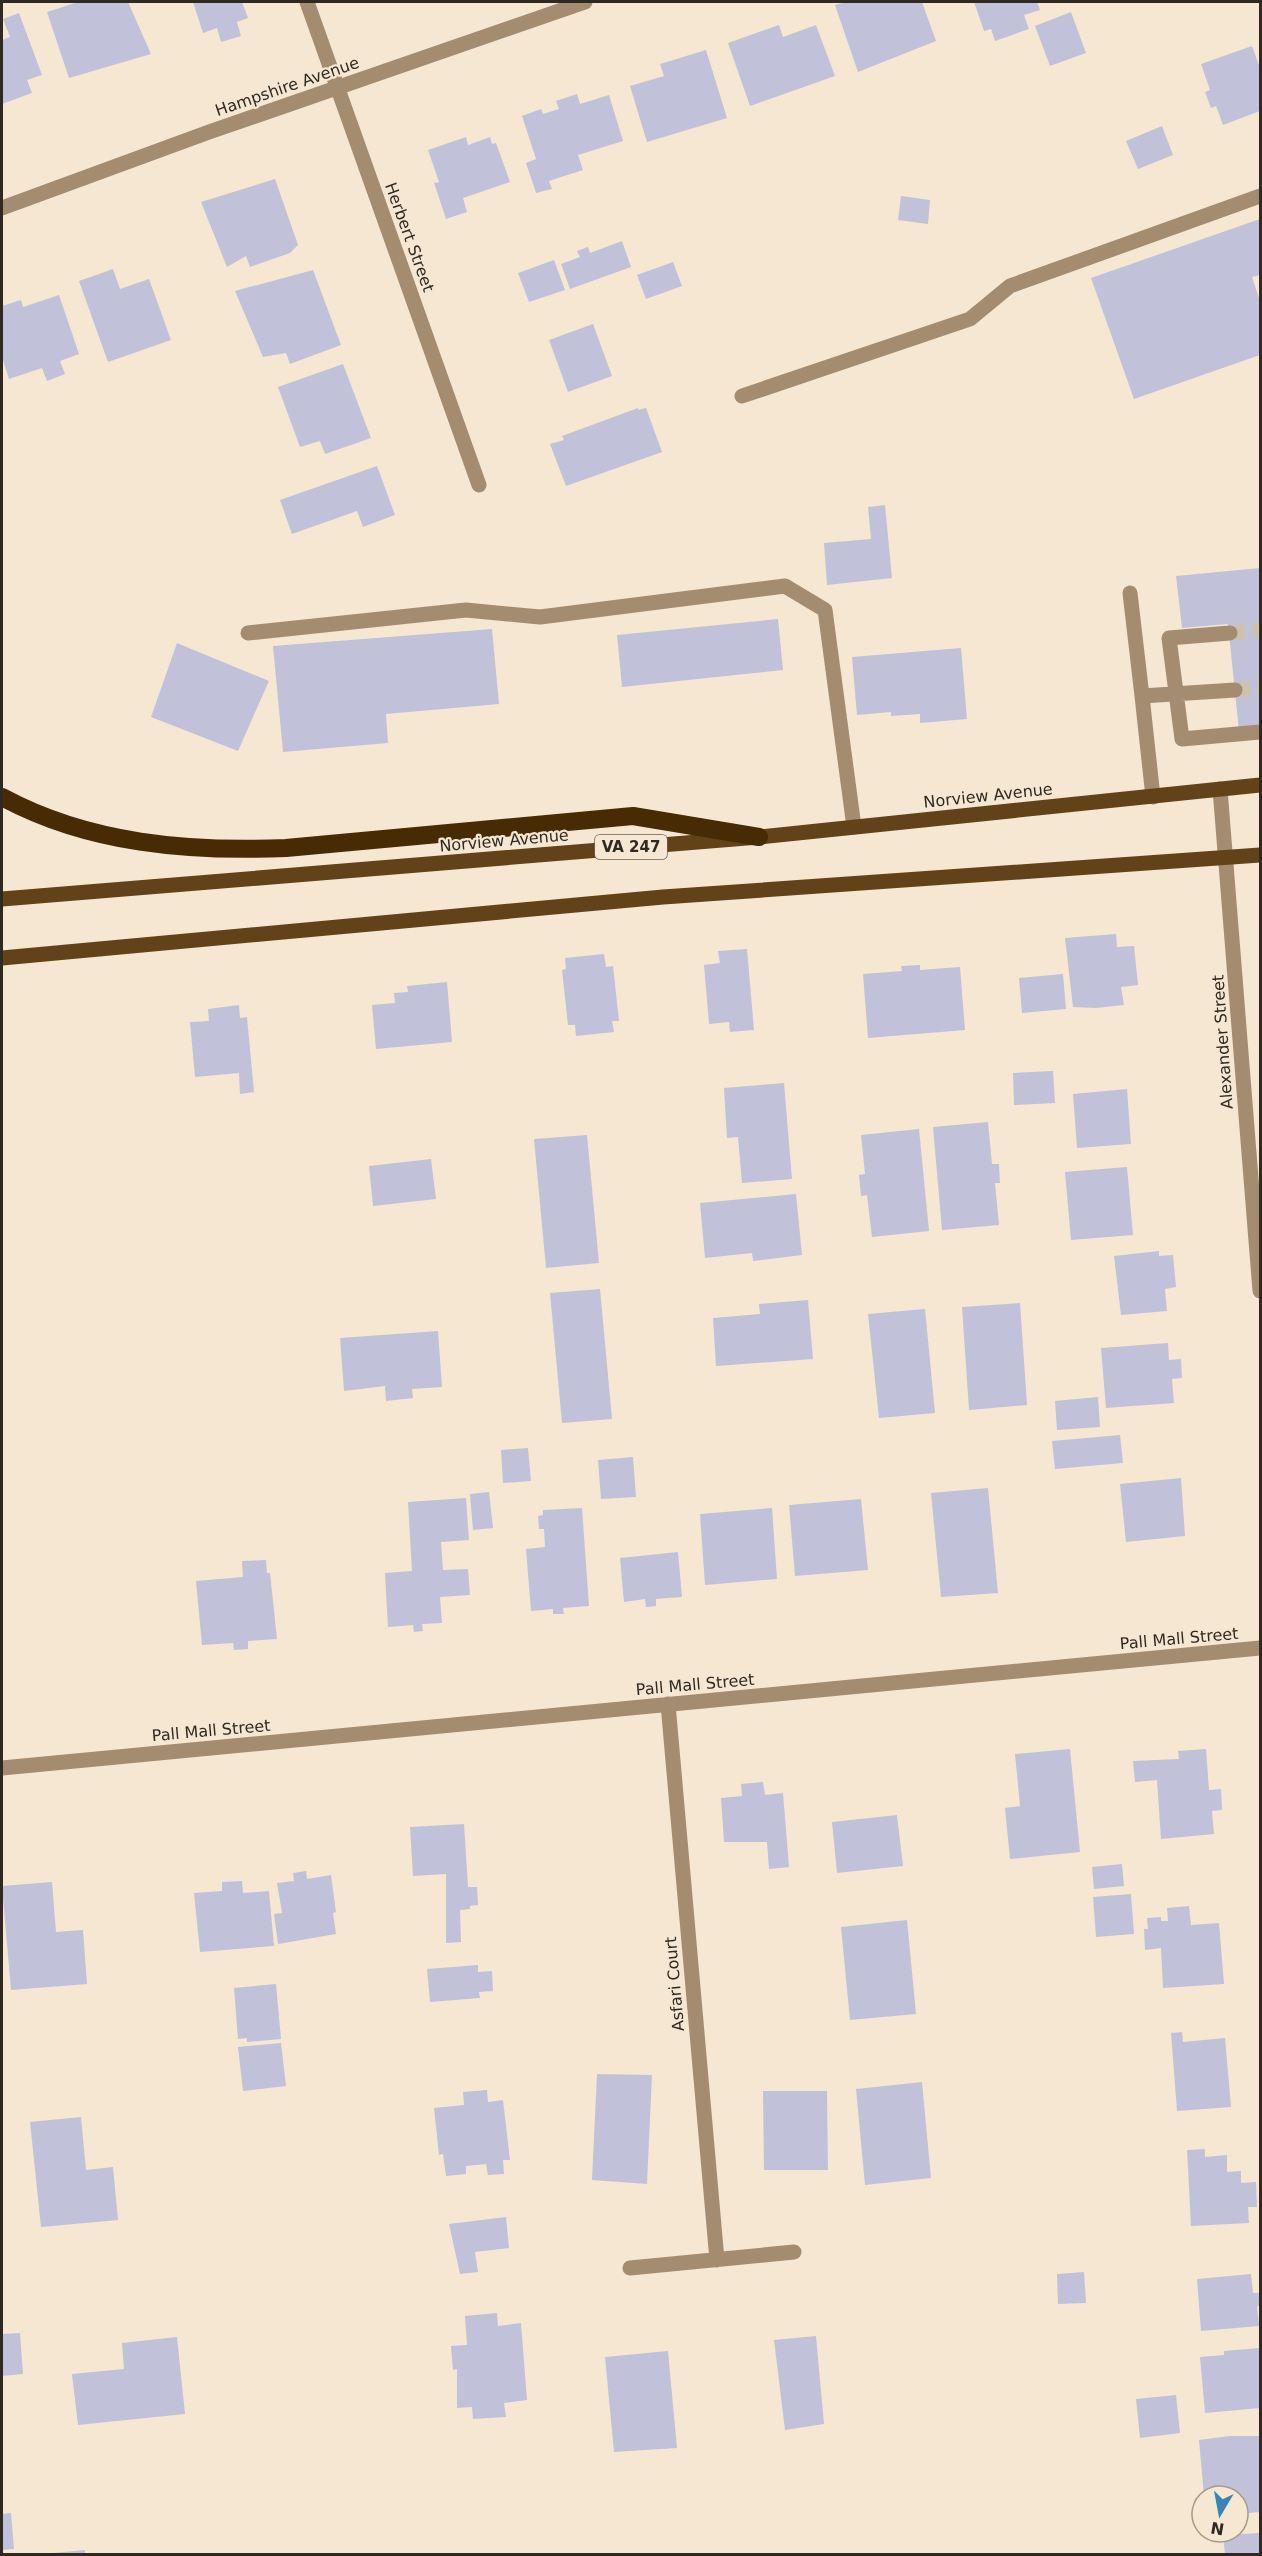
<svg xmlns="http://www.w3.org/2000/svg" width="1262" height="2556" viewBox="0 0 1262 2556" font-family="'DejaVu Sans',sans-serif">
<rect width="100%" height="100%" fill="#f6e7d2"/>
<!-- building -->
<path fill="#c1c2d9" d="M78,2h50l23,52 -82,24 -22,-66z
M193,2h49l6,16 -11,4 4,14 -20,6 -4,-14 -14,5z
M846,2h76l14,39 -78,31 -23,-67z
M974,2h63l3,8 -16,5 5,14 -34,12 -4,-12 -7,2z
M1071,12l15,41 -36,13 -15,-40z
M19,13l23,62 -15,5 5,13 -30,11v-64l8,-3 -7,-18z
M779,25l4,12 33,-12 19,51 -85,30 -22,-63z
M1252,46l8,22v43l-37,14 -7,-19 -5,2 -6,-16 5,-2 -9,-26z
M706,50l21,68 -80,24 -17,-56 34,-10 -4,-12z
M577,94l3,10 29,-9 14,46 -45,14 5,15 -34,11 3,8 -16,4 -10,-30 10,-4 -14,-43 19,-7 2,5 16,-5 -3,-8z
M1162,126l11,29 -35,14 -12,-28z
M466,137l2,8 22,-8 2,7 4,-1 14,39 -47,16 4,14 -21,7 -12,-36 5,-1 -11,-32z
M275,179l23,66 -8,8 -40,14 -4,-11 -19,11 -26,-65z
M901,196l29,4 -2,24 -30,-4z
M1260,219v56l-8,2 8,24v54l-126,44 -43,-121z
M622,241l9,26 -61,22 -9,-25 19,-7 -3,-6 11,-4 2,6z
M554,260l11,30 -36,12 -11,-29z
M673,262l9,24 -36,13 -9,-24z
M113,269l7,20 29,-10 22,61 -63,22 -29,-81z
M313,270l28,75 -51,19 -4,-11 -23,4 -28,-66z
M59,295l20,59 -19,7 5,13 -18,7 -5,-13 -33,11 -7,-22v-51l19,-6 2,7z
M593,324l19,52 -44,16 -19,-52z
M343,364l28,74 -46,16 -5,-13 -20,6 -22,-60z
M638,408v2l8,-2 16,44 -96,34 -16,-42 14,-4 -2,-4z
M377,466l18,49 -32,12 -6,-16 -65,23 -12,-34z
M885,505l7,73 -65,7 -3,-42 47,-4 -3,-32z
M1260,568v161l-21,2 -11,-107 -46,4 -6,-52z
M778,619l5,51 -161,17 -5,-52z
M492,629l7,75 -113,10 2,29 -105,9 -10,-106z
M177,643l92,38 -31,70 -87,-34z
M961,648l6,71 -47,4v-9l-29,2v-4l-34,3 -5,-58z
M1116,934l1,13 17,-1 4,39 -17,2 3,18 -28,3 -23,-1 -8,-69z
M747,949l7,81 -24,2 -1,-10 -20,2 -5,-59 16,-2 -2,-12z
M604,954l2,13 7,-1 6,55h-7l2,11 -38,4 -1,-11h-7l-6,-55 4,-1 -1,-11z
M920,965v5l40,-3 5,63 -97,8 -5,-64 39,-3 -1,-5z
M1063,974l3,35 -44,4 -3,-35z
M447,982l5,60 -76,7 -4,-44 23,-2 -1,-10 14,-1 -1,-6z
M239,1005l1,13 7,-1 7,75 -14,2 -1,-21 -44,4 -5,-55 19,-1 -1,-12z
M1053,1071l2,32 -41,2 -1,-32z
M784,1083l8,96 -50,4 -4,-46 -11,1 -3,-50z
M1127,1089l4,55 -54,4 -4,-54z
M988,1122l4,42h7l1,19h-5l4,42 -57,5 -9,-103z
M919,1129l10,102 -57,6 -5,-42 -6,1 -2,-21 6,-1 -4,-39z
M587,1135l12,128 -53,5 -12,-129z
M431,1159l5,40 -63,7 -4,-40z
M1127,1167l6,68 -62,5 -6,-68z
M796,1194l6,61 -49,6 -1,-8 -47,5 -5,-55z
M1159,1251v5l14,-1 3,32 -11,2 2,22 -46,4 -7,-59z
M600,1289l12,130 -50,4 -12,-130z
M808,1300l5,59 -97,7 -3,-48 47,-4 -1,-10z
M1020,1303l7,102 -58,5 -7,-103z
M925,1309l10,104 -56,5 -11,-104z
M438,1331l4,56 -30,2 1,9 -27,3 -1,-15 -41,5 -4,-53z
M1168,1343l1,17 12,-1 1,19 -10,1 2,24 -68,5 -5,-60z
M1098,1397l2,30 -43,3 -2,-29z
M1120,1435l3,28 -68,6 -3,-28z
M528,1448l3,33 -28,2 -2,-33z
M633,1457l3,40 -35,2 -3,-39z
M1181,1478l4,58 -59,6 -6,-58z
M988,1488l10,105 -57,4 -10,-104z
M489,1492l4,36 -20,2 -3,-36z
M466,1498l3,42 -28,2 2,28 25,-1 2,26 -30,2 2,26 -20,1 1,7 -9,1 -1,-7 -25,2 -3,-54 27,-2 -4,-69z
M861,1499l7,71 -73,6 -6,-71z
M582,1508l7,98 -26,2 1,6h-11v-5l-22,2 -5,-62 19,-2 -1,-18h-5l-1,-13 5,-1v-5z
M772,1508l5,71 -72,6 -5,-71z
M678,1552l4,45 -26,2v7l-10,1 -1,-8 -21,3 -4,-44z
M266,1560l1,13h3l7,66 -29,2v8l-14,1 -1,-7 -31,2 -6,-64 47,-4 -1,-16z
M1070,1749l10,103 -70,7 -5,-51 15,-2 -5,-52z
M1206,1749l3,41 12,-1 1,21 -10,1 2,23 -53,5 -4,-59 -22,2 -2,-21 46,-2 -1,-8z
M763,1782l2,13 18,-2 6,74 -20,2 -2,-27h-43l-3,-44 21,-2 -1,-12z
M897,1815l6,51 -66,7 -5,-51z
M464,1824l4,63h9l1,18 -8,1v3l-10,1 1,32 -15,1v-69l-33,2 -3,-49z
M1122,1864l2,22 -30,3 -2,-22z
M306,1871l1,8 24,-4 5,37 -3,1 3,21 -58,10 -4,-30 8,-1 -5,-30 17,-2 -1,-8z
M242,1881l1,12 26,-2 5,55 -74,6 -6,-59 28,-2v-9z
M52,1882l4,50 27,-2 4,54 -76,6 -9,-104z
M1131,1894l3,40 -38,3 -3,-40z
M1189,1906l2,19 28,-2 5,61 -61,4 -2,-40 -16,2 -1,-21h4l-1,-11 14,-1v4h7l-1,-13z
M907,1920l9,94 -66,6 -9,-93z
M478,1965v7l14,-1 1,20 -14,1 1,6 -50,4 -3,-33z
M276,1984l5,55 -34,3v-4l-9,1 -4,-51z
M1182,2032l1,10 42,-4 6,69 -54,4 -6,-78z
M281,2043l5,43 -43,5 -5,-44z
M597,2074l55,1 -5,109 -55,-4z
M922,2082l9,96 -66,7 -9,-96z
M487,2090l1,12 15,-2 7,60h-7l1,14 -16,1 -2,-11 -20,2v8l-20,2 -3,-22 -4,1 -5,-47 30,-3 -1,-13z
M763,2091h64l1,79h-64z
M81,2117l5,53 27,-3 5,53 -77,7 -11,-105z
M1205,2149v8l22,-2v17l14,-1v12l15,-1 1,25h-9l1,16 -58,3 -4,-76z
M506,2217l3,31 -34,4 3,20 -18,2 -11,-50z
M1084,2272l2,31 -28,1 -1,-30z
M1251,2274l2,19h7v13h-3l2,20 -58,5 -4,-52z
M497,2313l1,13 23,-3 6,77 -23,3 2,14 -33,2 -1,-12 -15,1v-39l-4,1 -2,-24 16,-1 -2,-29z
M20,2333l3,41 -21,2v-42z
M816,2336l8,88 -39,6 -11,-90z
M177,2337l8,77 -107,11 -6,-51 52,-5 -2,-26z
M1260,2348v60l-55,5 -5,-56 24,-2v-4z
M668,2351l9,97 -63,4 -9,-95z
M1176,2395l4,38 -40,5 -4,-39z
M1230,2436h30v76l-22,2v-18h-34l-5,-56z
M11,2513l3,36 -12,1v-36z
M1260,2533v21h-35l-2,-19z
M85,2550v4h-32v-1z"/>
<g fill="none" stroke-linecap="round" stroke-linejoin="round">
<!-- minor-tunnel -->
<path stroke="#cec1af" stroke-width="15" stroke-dasharray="15 8" stroke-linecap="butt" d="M1230,633l30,-3
M1235,690l25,-2"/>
<!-- minor -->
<path stroke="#a48c71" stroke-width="15" d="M307,2l172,483
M2,208l207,-76 376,-130
M742,396l228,-77 40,-33 250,-90
M1130,593l12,103
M248,633l218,-23 74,7 245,-31 40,24 29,217
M1230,633l-61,5 13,101 78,-7
M1220,789l40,502
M1153,797l-11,-101 93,-6
M668,1704l49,556
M2,1768l1258,-120
M630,2268l164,-16"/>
<!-- major -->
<path stroke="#624218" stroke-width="15" d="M2,899l757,-62 501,-52
M2,958l661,-61 597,-42"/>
<!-- highway -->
<path stroke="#462b05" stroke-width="18" d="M2,797c87,47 187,55 284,51l347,-32 126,21"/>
</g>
<g text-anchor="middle" stroke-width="4.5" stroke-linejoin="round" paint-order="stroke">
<!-- shield labels -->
<rect fill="#f6e7d2" stroke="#6b6256" stroke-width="1.5" x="595" y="835" width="72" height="24" rx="4.5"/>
<g font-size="15" font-weight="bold" fill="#2f2921">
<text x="631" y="852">VA 247</text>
</g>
<!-- street labels -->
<g font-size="16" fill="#2f2921" stroke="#f6e7d2">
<text transform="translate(287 86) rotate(-19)" y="6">Hampshire Avenue</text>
<text transform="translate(410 237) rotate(70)" y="6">Herbert Street</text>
<text transform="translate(988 795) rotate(-6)" y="6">Norview Avenue</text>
<text transform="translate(504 840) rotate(-5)" y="6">Norview Avenue</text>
<text transform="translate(1222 1042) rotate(-94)" y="6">Alexander Street</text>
<text transform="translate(1179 1638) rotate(-5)" y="6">Pall Mall Street</text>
<text transform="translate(695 1684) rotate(-5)" y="6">Pall Mall Street</text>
<text transform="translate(211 1730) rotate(-5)" y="6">Pall Mall Street</text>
<text transform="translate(674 1984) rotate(-95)" y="6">Asfari Court</text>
</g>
</g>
<!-- border -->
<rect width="1262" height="2556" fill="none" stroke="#2f2921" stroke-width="6"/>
<!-- north arrow -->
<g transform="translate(1220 2514) rotate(190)"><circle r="28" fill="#f6e7d2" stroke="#a69b8b" stroke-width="1.5"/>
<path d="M0-4.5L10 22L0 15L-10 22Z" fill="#3984b7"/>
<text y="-9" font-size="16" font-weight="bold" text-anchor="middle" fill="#2f2921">N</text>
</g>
</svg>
